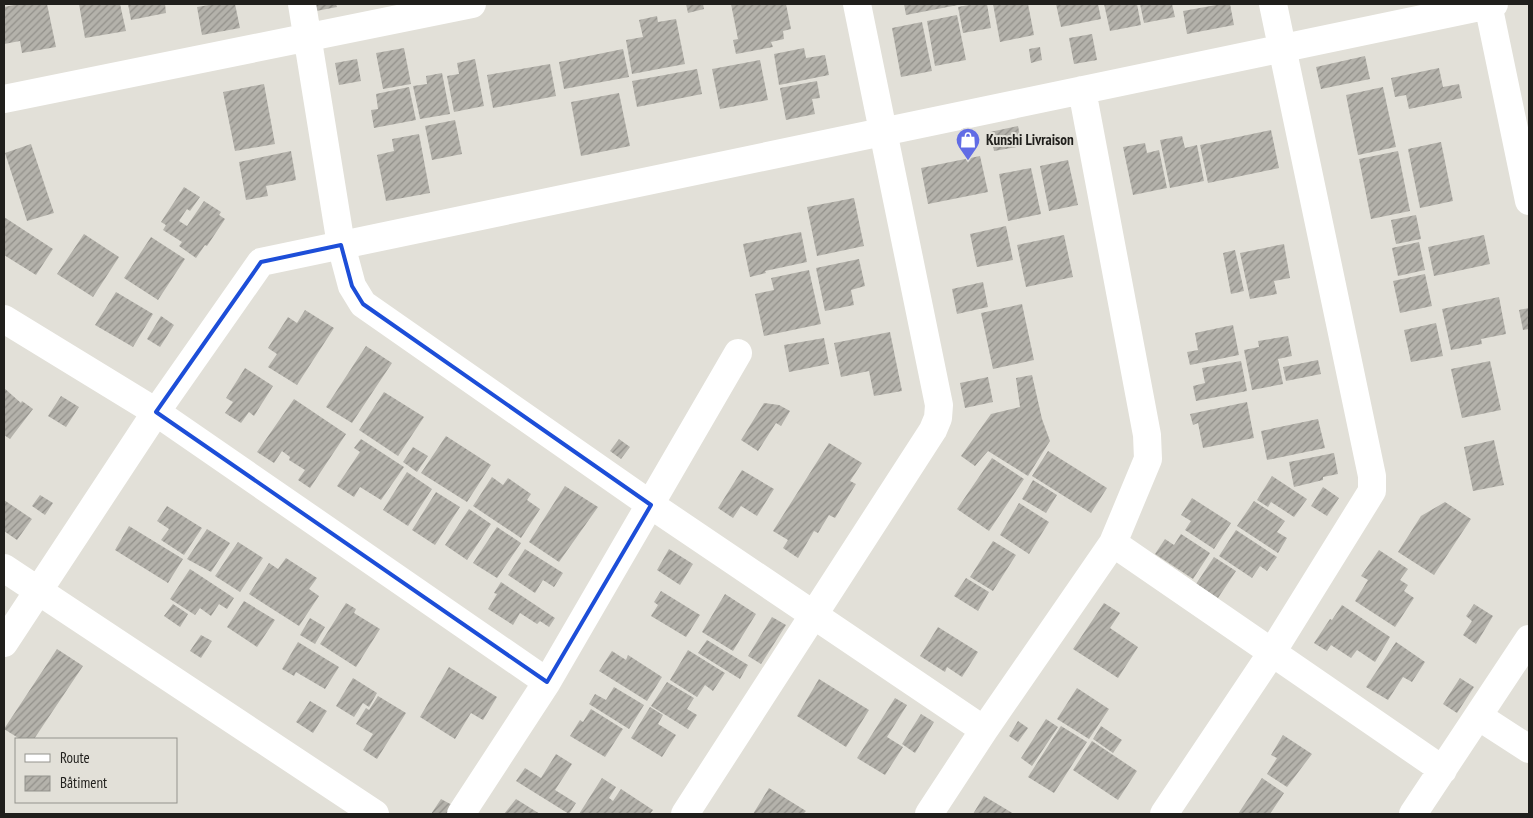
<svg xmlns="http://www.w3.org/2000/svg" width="1533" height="818" viewBox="0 0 1533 818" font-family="'PT Sans Narrow',sans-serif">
<defs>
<pattern id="building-hatch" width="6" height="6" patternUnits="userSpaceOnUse" patternTransform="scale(1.25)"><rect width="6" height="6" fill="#b4b2ab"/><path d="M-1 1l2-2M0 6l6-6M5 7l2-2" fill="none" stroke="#92908a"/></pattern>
</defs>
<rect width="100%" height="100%" fill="#e2e0d8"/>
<!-- building -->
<path fill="url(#building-hatch)" d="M19,4h28l9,43 -34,6 -2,-12 -16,3v-37z
M79,4h41l6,27 -41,7z
M128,4h37l1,9 -35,7z
M215,4h20l5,24 -38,7 -5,-28z
M315,4h21l1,3 -21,4z
M686,4h17l1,5 -16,4z
M731,4h55l5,25 -8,2 1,8 -13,3 2,5 -37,7 -3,-14 5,-1z
M904,4h54v1l-52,10z
M974,4h13l4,24 -28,5 -5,-26z
M993,4h35l6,31 -34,7z
M1056,4h42l3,15 -40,8z
M1104,4h33l4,21 -31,6z
M1140,4h32l3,13 -31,6z
M1222,4h8l4,21 -47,9 -4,-23z
M957,15l9,45 -31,6 -8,-45z
M657,16l1,6 18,-3 9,45 -53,10 -6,-34 17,-3 -4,-17z
M922,22l10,49 -31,6 -9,-49z
M1092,34l5,26 -23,4 -5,-26z
M1040,47l2,13 -11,3 -2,-14z
M404,48l7,36 -28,5 -7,-36z
M804,48l2,10 19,-3 4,20 -50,10 -5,-31z
M623,49l6,28 -65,12 -5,-27z
M1365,56l5,23 -49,10 -5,-22z
M357,59l4,22 -22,4 -4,-22z
M475,59l9,47 -30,6 -7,-36 12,-2 -2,-11z
M760,60l8,40 -48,9 -8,-40z
M550,64l6,32 -63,12 -6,-33z
M1439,68l4,19 16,-3 3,14 -53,11 -3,-14 -11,2 -4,-19z
M697,69l5,25 -65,13 -5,-26z
M442,73l8,41 -30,5 -7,-33 14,-2 -1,-8z
M817,81l3,17 -8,1 3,15 -29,6 -6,-32z
M264,84l11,60 -40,7 -12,-59z
M409,87l7,33 -42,8 -3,-18 7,-1 -2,-15z
M1383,87l13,60 -38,8 -12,-60z
M619,93l11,53 -49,10 -10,-54z
M455,120l7,34 -30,6 -7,-34z
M1018,126l4,20 -28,5 -4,-19z
M1271,130l8,38 -71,15 -8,-38z
M419,134l11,59 -44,8 -9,-46 17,-4 -2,-12z
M1182,136l3,12 12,-3 7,36 -34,7 -10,-48z
M1441,142l12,59 -33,7 -12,-59z
M1145,143l2,10 12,-3 8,38 -34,7 -10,-48z
M31,144l23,69 -27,8 -22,-68z
M291,151l5,29 -30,6 2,10 -22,4 -7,-38z
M1398,151l12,60 -39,8 -12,-60z
M980,156l8,36 -60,12 -7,-36z
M1068,160l10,45 -29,6 -9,-45z
M1031,168l10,46 -33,7 -9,-47z
M184,187l16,10 -10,14 -3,-2 -8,12 8,5 17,-25 17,11 -2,3 6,4 -18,27 -2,-1 -9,13 -17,-12 3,-4 -19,-12 3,-5 -5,-3z
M854,198l10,48 -47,10 -10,-49z
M1416,215l5,24 -25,5 -5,-24z
M4,217l49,32 -17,26 -32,-20z
M1006,226l7,34 -36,7 -7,-33z
M801,232l6,30 -42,9 1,2 -16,4 -7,-33z
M84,234l35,23 -26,40 -36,-23z
M1064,235l9,42 -47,10 -9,-42z
M1484,235l6,29 -56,12 -6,-29z
M151,237l34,22 -27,41 -34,-22z
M1419,242l6,28 -27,6 -6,-28z
M1284,244l6,34 -16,3 3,13 -27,5 -10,-46z
M1235,250l9,41 -13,3 -8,-41z
M859,259l6,27 -14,4 3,15 -29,6 -9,-43z
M809,270l12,54 -57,12 -9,-42 19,-4 -3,-12z
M1425,274l7,32 -32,7 -7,-32z
M983,282l5,25 -31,7 -5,-25z
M116,292l37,22 -20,33 -38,-22z
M1499,297l7,37 -25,5 1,5 -31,6 -9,-41z
M1022,304l12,56 -41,9 -12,-56z
M1529,308v21l-6,1 -4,-20z
M305,310l29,18 -37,57 -29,-18 9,-13 -9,-6 20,-31 9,6z
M161,316l13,9 -14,22 -13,-8z
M1436,323l7,33 -32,6 -7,-32z
M1233,325l6,30 -49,10 -3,-13 11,-2 -3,-17z
M890,332l12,59 -28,5 -5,-25 -28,6 -7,-34z
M1288,336l4,20 -14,3 5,25 -31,6 -8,-40 15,-3 -1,-6z
M824,338l5,26 -40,8 -5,-27z
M366,346l26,17 -40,60 -26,-16z
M1318,360l3,14 -35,7 -3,-14z
M1241,361l6,30 -51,10 -3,-15 12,-3 -3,-15z
M1490,361l11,49 -39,8 -11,-49z
M245,368l28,18 -19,30 -5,-4 -8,11 -16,-10 8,-11 -7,-4z
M1032,375l10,44 8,22 -22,35 -40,-25 -13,15 -14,-10 30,-42 29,-7 -4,-29z
M988,377l5,25 -28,6 -5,-25z
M4,388l17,15 1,-2 11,8 -23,30 -6,-4z
M384,392l40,25 -26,39 -39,-26z
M61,396l18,11 -13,20 -18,-11z
M294,399l52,35 -36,54 -12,-8 7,-10 -16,-10 1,-3 -8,-6 -8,12 -17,-11z
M1247,402l7,36 -51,10 -5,-25 -5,2 -3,-11z
M764,403l15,2 11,6 -9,15 -5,-3 -18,28 -17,-11z
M1318,419l7,29 -58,12 -6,-29z
M446,436l45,29 -24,37 -46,-29z
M361,439l43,28 -23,33 -21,-13 -6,10 -17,-11 23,-34 -6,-4z
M619,439l11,8 -9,12 -11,-8z
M1494,440l10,45 -31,6 -9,-44z
M829,443l33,20 -12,18 6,3 -21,34 -6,-3 -11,18 -4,-2 -16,27 -15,-10 5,-8 -15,-9z
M413,447l15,9 -11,16 -14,-10z
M1048,451l59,37 -16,25 -59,-37z
M1334,453l4,21 -15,3v3l-29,7 -5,-25z
M992,458l32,21 -35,52 -32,-22z
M742,470l32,19 -17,27 -16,-10 -8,12 -15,-10z
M407,472l25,17 -24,37 -25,-16z
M1272,476l35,23 -13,18 -23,-15 -3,5 -11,-7z
M492,477l11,8 5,-7 23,16 -4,6 13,9 -19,29 -48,-32z
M1033,480l24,15 -11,18 -24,-14z
M565,486l33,21 -39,55 -30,-20z
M1323,487l16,11 -12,18 -16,-10z
M436,492l24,15 -25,38 -23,-15z
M40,495l13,8 -8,12 -13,-9z
M1192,498l39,25 -17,26 -29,-19 6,-9 -10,-6z
M4,500l28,19 -15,21 -13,-9z
M1254,501l31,20 -8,11 10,6 -9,15 -41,-27z
M1445,502l26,17 -37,56 -36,-23 23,-36z
M1019,503l30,19 -20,32 -29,-19z
M167,506l35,22 -18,27 -23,-15 8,-11 -12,-8z
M469,509l22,15 -24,36 -22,-15z
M129,526l54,33 -15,24 -53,-33z
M497,527l24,16 -24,35 -24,-15z
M207,529l23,14 -19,29 -24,-13z
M1236,530l41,27 -10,14 -7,-5 -8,12 -33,-22z
M1181,534l29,19 -17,26 -38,-25 10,-15 9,6z
M993,541l23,14 -23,36 -23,-14z
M238,542l25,16 -23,34 -25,-16z
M525,549l38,24 -9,14 -11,-7 -8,13 -27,-18z
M669,549l24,15 -13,21 -23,-15z
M1379,550l29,19 -8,11 8,5 -4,6 10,7 -19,29 -40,-26 13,-21 -7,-4z
M1214,557l22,14 -18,27 -22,-14z
M286,558l31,20 -8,11 10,7 -20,30 -50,-32 20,-31 9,6z
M190,569l44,29 -7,11 -8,-5 -8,12 -11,-8 -5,7 -25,-16z
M966,578l23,14 -11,19 -24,-15z
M501,582l54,36 -6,9 -9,-6 -3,3 -17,-11 -7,12 -25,-16 9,-15 -3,-1z
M661,591l39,24 -14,22 -35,-21 7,-11 -4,-3z
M725,594l31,20 -23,37 -31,-19z
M244,601l31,19 -18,27 -30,-20z
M346,603l10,6 -2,4 26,16 -24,38 -36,-23z
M1104,603l16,10 -10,15 28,19 -20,31 -45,-29z
M173,604l15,10 -8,13 -16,-11z
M1474,604l19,12 -17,28 -13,-9 9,-14 -6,-5z
M1342,605l48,32 -15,25 -18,-12 -6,8 -20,-13 -4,6 -13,-8 16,-24 2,1z
M772,617l14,8 -25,39 -13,-8z
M310,618l15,9 -10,17 -15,-9z
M938,627l40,25 -16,25 -15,-10 -2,5 -25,-16z
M201,635l11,6 -11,17 -11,-7z
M707,640l41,25 -8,14 -42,-26z
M298,642l41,25 -14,22 -29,-17 -2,4 -12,-7z
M1396,642l29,20 -13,20 -9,-5 -15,23 -22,-13z
M57,649l26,17 -49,73h-14l-16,-10z
M688,650l37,23 -12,18 -8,-6 -8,12 -27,-17z
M612,651l14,9 2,-5 34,22 -15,24 -48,-30z
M449,667l48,30 -14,23 -12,-7 -16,26 -35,-22z
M353,678l24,15 -8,14 -6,-4 -9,14 -18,-11z
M1460,678l14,9 -17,26 -14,-9z
M819,679l50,31 -23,37 -49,-31z
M667,682l27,16 -7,11 10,6 -9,14 -37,-23z
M614,687l30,18 -15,24 -40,-25 6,-10 11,6z
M1077,688l32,21 -20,30 -32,-20z
M378,696l28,17 -29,46 -14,-9 10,-16 -17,-10 10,-16 3,2z
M895,698l12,7 -20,32 16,10 -18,28 -28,-17z
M310,701l17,10 -14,22 -17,-11z
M650,707l13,8 -5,9 18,11 -14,22 -31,-19z
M591,709l32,20 -18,28 -35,-21 10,-16 3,2z
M921,714l13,8 -19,31 -13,-9z
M1046,719l12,8 -26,39 -11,-8z
M1018,721l10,7 -10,14 -9,-6z
M1061,726l26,16 -33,51 -26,-16z
M1101,726l21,14 -9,13 -20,-14z
M1283,735l29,19 -25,33 -20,-13 10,-16 -6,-3z
M1092,741l45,30 -19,29 -45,-30z
M556,754l16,10 -17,26 21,13 -7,11 -53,-33 9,-13 16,10z
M602,778l14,9 -7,11 4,3 8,-12 32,21 -3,4h-71z
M1262,778l22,15 -14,21h-32z
M769,788l37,23 -3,3h-50z
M984,796l30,18h-41z
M441,799l13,7 -5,8h-18z
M516,799l24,15h-36z"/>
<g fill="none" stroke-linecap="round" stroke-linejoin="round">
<!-- minor -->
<path stroke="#fff" stroke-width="28" d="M302,4l39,241 11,41 11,18 288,201 333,225
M1488,4l41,197
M4,99l468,-95
M4,319l152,93 391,270
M1113,543l330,227
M4,568l371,246
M4,643l152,-231 105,-150 1233,-258
M1478,716l51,33
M461,814l86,-132 191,-329
M685,814l248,-384 5,-12 1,-13 -82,-401
M929,814l55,-84 129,-187 35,-84 -1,-24 -65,-345
M1164,814l107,-160 101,-163v-15l-99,-472
M1413,814l116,-175"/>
</g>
<!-- marked area -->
<path fill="none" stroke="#1d4ed8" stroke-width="4" stroke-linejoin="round" d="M341,245l11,41 11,18 288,201 -104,177 -391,-270 105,-150z"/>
<!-- icons -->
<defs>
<symbol id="shop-pin" viewBox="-11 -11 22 30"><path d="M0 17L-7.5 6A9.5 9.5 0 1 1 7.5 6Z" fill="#616ce5" stroke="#e2e0d8"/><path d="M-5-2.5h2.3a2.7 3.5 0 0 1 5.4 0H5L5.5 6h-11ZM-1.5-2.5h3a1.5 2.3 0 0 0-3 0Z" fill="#fff"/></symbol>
</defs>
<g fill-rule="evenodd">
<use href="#shop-pin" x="954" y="126" width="28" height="38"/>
</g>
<g text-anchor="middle" stroke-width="4" stroke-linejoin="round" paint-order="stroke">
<!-- poi labels -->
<g font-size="15" font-weight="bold" fill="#201f1c" stroke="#e2e0d8" text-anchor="start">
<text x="986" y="145">Kunshi Livraison</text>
</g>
</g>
<!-- border -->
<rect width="1533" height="818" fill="none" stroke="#201f1c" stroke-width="10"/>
<!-- legend -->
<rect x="15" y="738" width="162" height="65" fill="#e2e0d8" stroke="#94938d"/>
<rect x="25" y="754" width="25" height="8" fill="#ffffff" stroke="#94938d"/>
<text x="60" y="763" font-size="15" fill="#201f1c">Route</text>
<rect x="25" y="776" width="25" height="15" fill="url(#building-hatch)" stroke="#94938d"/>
<text x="60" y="788" font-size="15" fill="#201f1c">Bâtiment</text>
</svg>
